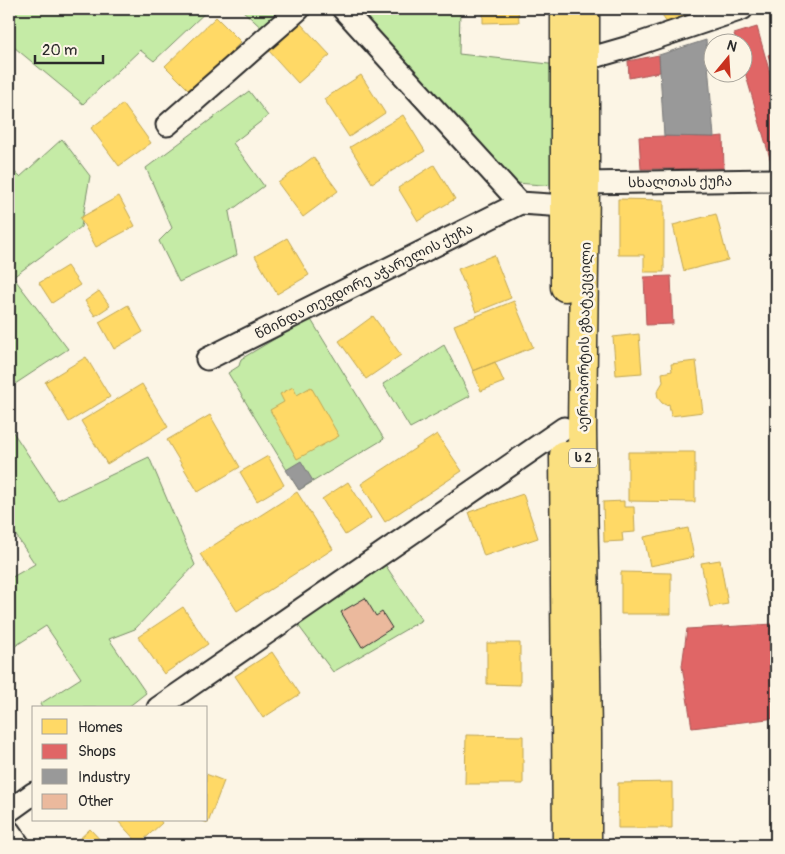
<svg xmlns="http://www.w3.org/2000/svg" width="785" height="854" viewBox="0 0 785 854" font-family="Pangolin,'Noto Sans Georgian',sans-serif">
<rect width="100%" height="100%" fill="#fcf5e5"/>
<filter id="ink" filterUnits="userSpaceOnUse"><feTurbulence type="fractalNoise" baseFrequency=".02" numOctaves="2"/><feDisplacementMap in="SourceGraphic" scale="10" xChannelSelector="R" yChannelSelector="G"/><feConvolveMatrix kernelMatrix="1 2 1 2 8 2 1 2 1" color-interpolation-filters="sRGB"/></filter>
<g filter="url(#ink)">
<!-- green -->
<path fill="#c5eba6" stroke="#788b68" d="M14,9h195l-55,52 -14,-11 -57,54 -74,-61v-27z
M241,9h51l-25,24z
M343,9h117l-1,45 99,11 -4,121 -37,-3 -52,-57 -12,4z
M249,91l19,25 -35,27 31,43 -35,26 8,43 -58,27 -20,-41 13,-13 -26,-60z
M62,139l28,37 -9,51 -68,50 55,72 -59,39v-221l11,10z
M310,318l74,121 -85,51 -71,-117 11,-7 2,-7z
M444,345l26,51 -60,32 -27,-44z
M9,426l49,74 91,-43 46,108 -60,64 -26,10 37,54 -19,15h-85l-2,-4 41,-26 -35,-52 -37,24v-71l26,-15 -26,-39z
M382,560l40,60 -89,52 -38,-51z"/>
<!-- homes -->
<path fill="#ffd966" stroke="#bfa554" d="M483,9h35l1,13 -36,1z
M665,9h37l-35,14 -4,-6z
M216,17l25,25 -50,50 -26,-26z
M300,23l30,32 -32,28 -29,-32z
M361,75l24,38 -36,24 -25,-38z
M123,104l28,39 -32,23 -28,-38z
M403,115l22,36 -53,32 -22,-36z
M313,157l25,34 -35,26 -25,-34z
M434,165l21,34 -37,22 -20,-33z
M119,196l16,30 -39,21 -16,-29z
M618,199l46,1v72h-20v-17h-26z
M716,214l12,46 -44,11 -11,-46z
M287,238l22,37 -32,19 -22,-38z
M494,255l17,43 -35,14 -18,-43z
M67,266l13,19 -28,18 -13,-20z
M99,291l11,15 -15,10 -10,-15z
M514,301l19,46 -60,24 -19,-46z
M128,305l15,27 -29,17 -15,-27z
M373,316l28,39 -35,24 -27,-38z
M639,334l3,39 -26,2 -3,-38z
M86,357l24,40 -41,25 -24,-40z
M696,361l7,51 -32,4 -2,-12 -3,1 -4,-2 -4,-5 -1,-6 6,-10 -1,-9 10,-2 -1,-7z
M495,362l9,20 -23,9 -8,-20z
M142,384l26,43 -61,37 -26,-43z
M293,387l4,8 14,-8 28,49 -42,23 -27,-49 14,-8 -4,-8z
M210,415l30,52 -42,25 -31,-52z
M437,434l25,37 -77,51 -24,-38z
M628,452h67v50l-67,-1z
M268,456l16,29 -27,16 -17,-29z
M348,482l23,36 -26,17 -23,-36z
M297,492l36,57 -96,62 -37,-57z
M523,494l15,44 -54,18 -15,-44z
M624,501v6h10l1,25 -13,1 1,8 -19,1 -1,-40z
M688,528l6,29 -44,9 -6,-29z
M720,560l8,44 -18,3 -9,-44z
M621,572l50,1v41h-50z
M183,607l25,37 -44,30 -26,-37z
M487,643h33v42l-33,-1z
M272,652l28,42 -37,24 -28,-42z
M466,735l57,1v48h-58z
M206,774l18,7 -16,42 -8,-3h6z
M672,782v46h-54v-45z
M117,820h43l2,3 -23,21z
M90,829l15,16h-32z"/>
<!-- shops -->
<path fill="#e06666" stroke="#aa5454" d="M757,27l19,68v76l-2,1 -32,-110v-20h-5l-3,-8z
M776,52v27l-8,-24z
M659,55l1,17 -31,6 -1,-17z
M664,136l50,1 9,-1 1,32 -83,1 -2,-32z
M671,276l2,48 -27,1 -2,-48z
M774,624l2,13v81l-84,10 -10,-62 5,-37z"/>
<!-- industry -->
<path fill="#999" stroke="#787878" d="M706,40l8,97 -50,-1 -5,-81z
M301,461l12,20 -14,9 -13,-20z"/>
<!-- building -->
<path fill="#ebb99d" stroke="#2b2b2b" d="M365,598l11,18 6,-4 10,16 -30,19 -21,-35z"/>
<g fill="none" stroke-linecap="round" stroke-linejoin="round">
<defs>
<g id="minor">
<path d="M343,9l177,194"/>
<path d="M584,60l45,-13 113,-38"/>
<path d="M167,125l132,-116"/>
<path id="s1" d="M585,183l191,-3"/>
<path id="s2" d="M207,359l313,-156 45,3"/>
<path d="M158,708l406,-280"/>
<path d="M9,811l25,-18"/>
<path d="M9,831l10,14"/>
</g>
<path id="highway" d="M585,9v174l-3,247 5,303v112
M565,287v-278
M564,455l3,390"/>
</defs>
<!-- minor casing -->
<use href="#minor" stroke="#2b2b2b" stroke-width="25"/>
<!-- highway casing -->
<use href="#highway" stroke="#2b2b2b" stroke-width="31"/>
<!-- minor -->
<use href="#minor" stroke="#fcf5e5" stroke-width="21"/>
<!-- highway -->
<use href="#highway" stroke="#fbe080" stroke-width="28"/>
</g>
</g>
<g text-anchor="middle" stroke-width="5" stroke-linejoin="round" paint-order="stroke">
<!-- shield labels -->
<rect fill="#fcf5e5" stroke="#6a6863" stroke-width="1" x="569" y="448.5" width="28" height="19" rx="4"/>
<g font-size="12" font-weight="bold" fill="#2b2b2b">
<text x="583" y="462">ს 2</text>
</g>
<!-- street labels -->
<g font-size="14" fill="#2b2b2b" stroke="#fcf5e5">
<text dy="5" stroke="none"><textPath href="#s1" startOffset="95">სხალთას ქუჩა</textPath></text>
<text dy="5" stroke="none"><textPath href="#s2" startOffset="175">წმინდა თევდორე აჭარელის ქუჩა</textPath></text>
<text transform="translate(584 337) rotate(-89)" y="5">აეროპორტის გზატკეცილი</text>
</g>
</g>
<!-- margin -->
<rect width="785" height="854" fill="none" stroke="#fcf5e5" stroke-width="30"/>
<rect x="15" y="15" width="755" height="824" fill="none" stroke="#2b2b2b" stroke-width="2" filter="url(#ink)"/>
<!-- legend -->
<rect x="32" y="706" width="175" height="115" fill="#fcf5e5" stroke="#a8a49b"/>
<rect x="42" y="719" width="25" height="15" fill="#ffd966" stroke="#a8a49b"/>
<text x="78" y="732" font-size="15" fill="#2b2b2b">Homes</text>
<rect x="42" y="744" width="25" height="15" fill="#e06666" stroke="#a8a49b"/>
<text x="78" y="756" font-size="15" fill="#2b2b2b">Shops</text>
<rect x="42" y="769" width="25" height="15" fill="#999999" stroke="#a8a49b"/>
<text x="78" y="782" font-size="15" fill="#2b2b2b">Industry</text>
<rect x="42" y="794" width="25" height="15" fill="#ebb99d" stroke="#a8a49b"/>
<text x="78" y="806" font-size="15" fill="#2b2b2b">Other</text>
<!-- north arrow -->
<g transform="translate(728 58) rotate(18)"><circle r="24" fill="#fcf5e5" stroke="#a8a49b"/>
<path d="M0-4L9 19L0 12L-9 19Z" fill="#c8321e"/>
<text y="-8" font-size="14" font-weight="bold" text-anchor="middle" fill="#2b2b2b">N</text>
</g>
<!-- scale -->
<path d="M35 55v8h68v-8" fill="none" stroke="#2b2b2b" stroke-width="2.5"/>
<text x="42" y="55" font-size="15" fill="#2b2b2b" stroke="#fcf5e5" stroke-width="4" paint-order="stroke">20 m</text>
</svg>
